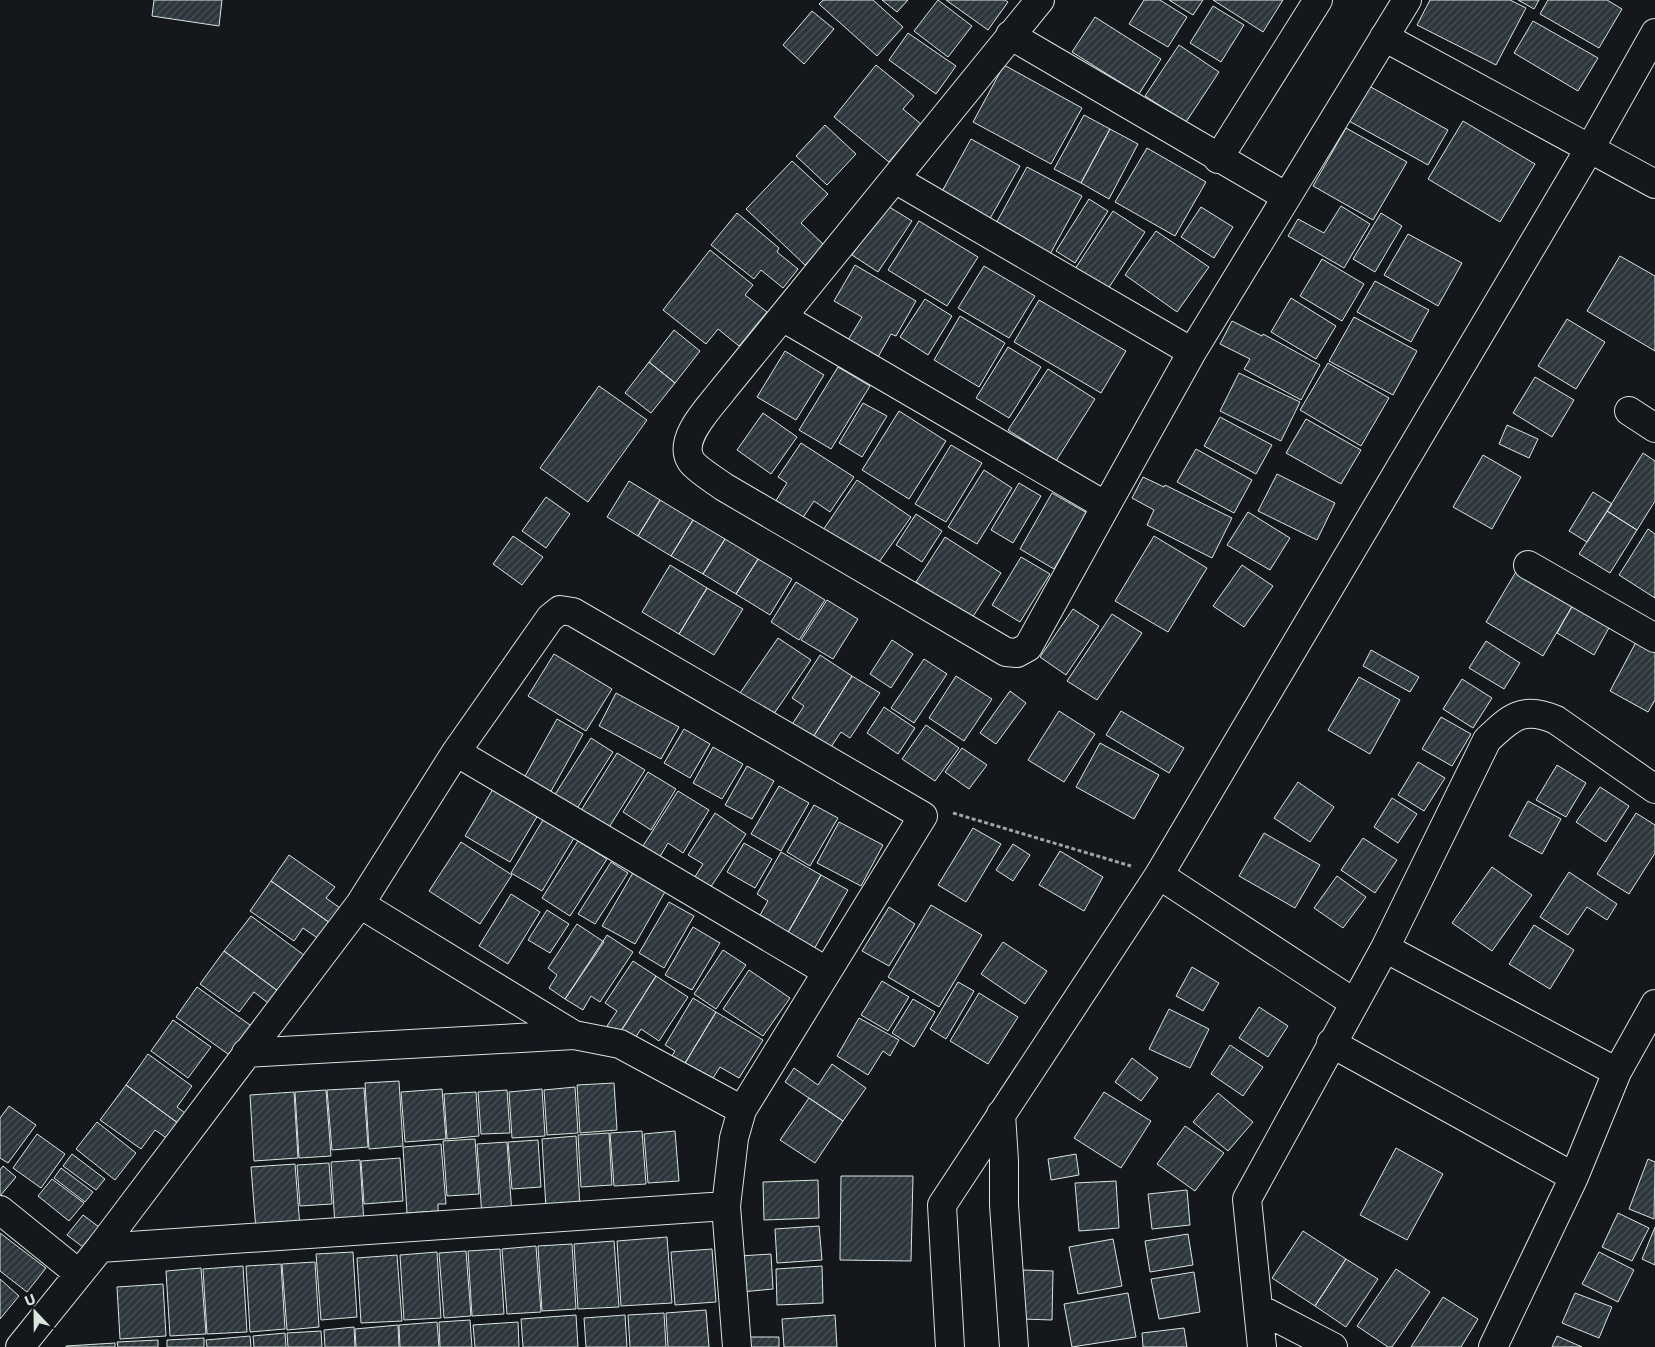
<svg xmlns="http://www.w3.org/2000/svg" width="1655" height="1347" viewBox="0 0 1655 1347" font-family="Commissioner,sans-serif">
<defs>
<pattern id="building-hatch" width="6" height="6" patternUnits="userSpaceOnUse" patternTransform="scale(1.25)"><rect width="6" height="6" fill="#2c363c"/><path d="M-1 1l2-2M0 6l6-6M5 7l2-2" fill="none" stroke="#4a5358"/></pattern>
</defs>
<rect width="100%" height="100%" fill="#14181c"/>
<!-- building -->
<path fill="url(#building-hatch)" stroke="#d8e6dc" d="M154,0h68l-3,26 -67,-10z
M823,0h50l30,27 -26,29 -58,-52z
M882,0h26l-11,12z
M938,0l34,26 -24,31 -34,-26z
M946,0h59l3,2 -20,28z
M1144,0h16l27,17 -19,30 -39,-23z
M1169,0h34l-10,15z
M1213,0h70l-20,32z
M1430,0h80l16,8 -30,57 -79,-40z
M1518,0h21l-5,9z
M1548,0h59l15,9 -23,39 -59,-34z
M1213,6l31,19 -23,37 -31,-19z
M812,11l22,18 -30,35 -21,-19z
M1095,17l66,42 -22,35 -67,-42z
M1533,21l65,37 -20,33 -64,-38z
M908,33l48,33 -20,28 -47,-34z
M1179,45l40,27 -33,50 -41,-26z
M876,65l38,31 -11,13 18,15 -32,38 -55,-45z
M1004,65l78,43 -31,56 -78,-42z
M1369,86l79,44 -20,35 -79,-44z
M1084,115l26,14 -29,54 -27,-14z
M1463,121l72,43 -35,58 -72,-43z
M825,125l31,29 -29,31 -31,-29z
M1346,128l61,34 -34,58 -60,-34z
M1110,129l28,15 -29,55 -28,-16z
M971,139l49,27 -32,56 -48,-27z
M1147,148l59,34 -31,54 -60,-34z
M792,161l36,33 -27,29 23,22 -19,20 -59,-56z
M1027,167l55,29 -33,60 -55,-29z
M1089,199l19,12 -33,52 -19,-12z
M886,205l26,16 -34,51 -26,-17z
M1341,206l29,18 -26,44 -56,-32 10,-17 26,14z
M1201,207l32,20 -19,31 -33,-21z
M1113,211l32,21 -41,63 -33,-20z
M737,213l42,35 -2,4 21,17 -15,19 -22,-18 -7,9 -43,-34z
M1381,213l21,13 -27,46 -22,-13z
M919,221l59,36 -31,49 -59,-36z
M1156,231l53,36 -32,45 -52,-37z
M1408,234l54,29 -24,43 -54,-31z
M710,250l43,35 -8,10 22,17 -28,34 -21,-17 -12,15 -43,-34z
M1620,256l35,20v75l-68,-40z
M1322,259l42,25 -22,37 -42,-25z
M855,265l61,36 -20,35 -5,-2 -13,23 -30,-17 14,-23 -28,-16z
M984,266l51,30 -26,42 -51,-30z
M1375,281l54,29 -18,32 -54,-30z
M1291,298l45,28 -20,33 -45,-27z
M925,299l27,17 -24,39 -28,-18z
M1039,300l87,51 -25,42 -87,-51z
M960,316l45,27 -26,44 -45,-27z
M1354,317l63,34 -24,44 -64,-34z
M1567,319l38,23 -29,47 -38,-23z
M1232,321l30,15 1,-2 57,31 -19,35 -57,-31 6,-10 -30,-15z
M674,330l26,21 -25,32 -26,-21z
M1008,347l33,20 -32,51 -33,-20z
M785,351l39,24 -28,45 -39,-23z
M649,362l26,21 -24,30 -26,-20z
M1328,363l61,35 -28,48 -61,-36z
M838,367l32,19 -39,63 -32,-19z
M1048,369l47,30 -39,62 -48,-31z
M1239,373l61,29 -19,39 -61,-30z
M1535,377l39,23 -22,37 -39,-24z
M599,386l48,34 -59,82 -48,-34z
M863,403l24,13 -25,41 -23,-14z
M899,411l47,30 -37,58 -47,-29z
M763,413l34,24 -26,37 -34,-24z
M1220,417l52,28 -16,29 -52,-28z
M1306,419l55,31 -20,34 -55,-31z
M1507,425l31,14 -9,19 -30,-14z
M801,443l53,34 -24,35 -16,-11 -12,18 -27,-17 12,-19 -9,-6z
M951,445l31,18 -36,59 -31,-18z
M1196,449l56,31 -18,33 -57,-31z
M1643,453l12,8v40l-18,29 -30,-19z
M1483,455l38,22 -29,52 -39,-22z
M984,470l28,18 -35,56 -29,-17z
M1277,474l58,29 -18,37 -59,-29z
M1143,477l21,10 1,-2 67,33 -20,40 -65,-33 7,-15 -22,-12z
M857,480l54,37 -37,52 -53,-36z
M629,481l31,19 -22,36 -31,-19z
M1019,483l22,13 -28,47 -22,-13z
M1593,492l19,12 -25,38 -18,-11z
M1052,493l35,20 -33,56 -34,-20z
M546,497l24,17 -24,34 -24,-17z
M660,500l33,20 -22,36 -33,-20z
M1607,511l30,19 -27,43 -31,-19z
M1248,512l42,26 -20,32 -43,-25z
M916,514l26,17 -20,31 -26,-17z
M693,520l32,19 -22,35 -32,-18z
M1648,529l7,5v64l-36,-23z
M513,536l30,21 -21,28 -29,-21z
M1154,536l53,32 -39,64 -53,-31z
M945,537l56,36 -29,45 -56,-36z
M725,539l33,20 -22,35 -33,-20z
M1021,557l29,17 -30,48 -28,-17z
M758,559l34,20 -22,36 -34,-21z
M670,565l37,23 -28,46 -37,-22z
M1242,565l31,21 -29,41 -31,-21z
M1517,570l57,33 -31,53 -57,-34z
M796,582l29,18 -26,40 -28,-18z
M707,588l36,21 -29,46 -35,-21z
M827,600l31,19 -25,40 -32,-19z
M1574,603l37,21 -17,31 -37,-22z
M1073,609l26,17 -33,49 -26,-18z
M1112,614l30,19 -45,67 -30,-19z
M778,638l33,22 -40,58 -33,-22z
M892,640l21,14 -22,34 -21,-14z
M1486,641l34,22 -16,26 -35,-21z
M1636,642l19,10v48l-7,12 -38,-21z
M1371,650l48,27 -9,15 -47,-26z
M554,654l58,35 -26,42 -58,-35z
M820,655l32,21 -42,66 -21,-13 15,-23 -12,-8z
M924,659l23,15 -33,49 -23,-15z
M852,676l28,17 -30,45 -9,-6 -14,21 -17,-11z
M956,676l36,23 -28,42 -35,-23z
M1359,677l41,23 -30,54 -42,-24z
M1462,679l30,19 -19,30 -30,-19z
M1010,691l16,12 -30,41 -16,-11z
M616,693l63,34 -18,32 -62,-33z
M884,707l31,21 -17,26 -31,-21z
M1059,711l36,23 -31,48 -36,-22z
M1121,711l63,37 -15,25 -63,-38z
M1441,717l30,17 -19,32 -30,-17z
M557,719l26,15 -33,59 -26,-15z
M926,725l33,23 -24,33 -33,-22z
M684,729l26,15 -20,34 -26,-15z
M591,738l22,14 -37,58 -22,-14z
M1100,743l59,32 -25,44 -58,-32z
M713,747l30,17 -21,35 -29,-16z
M962,748l25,17 -18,24 -24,-17z
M617,753l28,17 -37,59 -28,-17z
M1418,762l27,16 -21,33 -26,-16z
M1557,765l29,18 -20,34 -30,-17z
M747,766l27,15 -22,38 -27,-14z
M648,772l28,17 -25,41 -28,-18z
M1298,782l36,25 -24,35 -36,-24z
M779,786l30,17 -28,48 -30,-17z
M1600,787l29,19 -23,36 -30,-20z
M493,789l45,26 -28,47 -45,-26z
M678,791l31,19 -26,43 -15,-10 -10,17 -17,-11z
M1392,798l25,16 -19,29 -24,-16z
M1528,801l33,18 -19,35 -33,-18z
M814,805l24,13 -28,48 -23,-14z
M715,813l31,21 -40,60 -15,-11 12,-19 -15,-9z
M1636,813l19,12v28l-26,41 -32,-20z
M543,820l31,18 -32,53 -31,-18z
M839,822l44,23 -22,41 -44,-23z
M973,828l28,16 -35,58 -28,-17z
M1264,833l56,32 -25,43 -56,-32z
M1363,838l34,22 -22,33 -34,-23z
M578,841l29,18 -37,57 -28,-18z
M461,842l51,33 -32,49 -51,-33z
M744,843l28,16 -17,29 -28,-16z
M1013,844l17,11 -17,26 -17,-11z
M1060,851l43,26 -19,34 -45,-26z
M781,852l40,23 -35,61 -18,-10 3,-5 -11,-6 8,-14 -11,-7z
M289,855l46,32 -9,11 21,15 -10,15 -66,-47z
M611,862l17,11 -33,51 -17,-10z
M1492,867l40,28 -40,56 -40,-28z
M634,871l32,19 -31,54 -33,-18z
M1569,872l48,32 -10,16 -20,-13 -19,28 -28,-18z
M821,875l27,15 -35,61 -27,-15z
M1337,876l29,21 -23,31 -29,-20z
M271,881l66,47 -11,16 -23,-16 -9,13 -44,-30z
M511,894l29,18 -32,52 -29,-18z
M669,902l25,14 -30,52 -25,-15z
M931,905l51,30 -43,72 -51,-30z
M889,907l26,17 -26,42 -27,-15z
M547,910l22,14 -19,29 -22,-13z
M251,916l57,42 -26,36 -58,-43z
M577,924l27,18 -39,57 -16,-11 8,-13 -9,-7z
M1534,925l40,25 -24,39 -41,-25z
M693,927l27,16 -28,47 -27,-15z
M607,935l26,17 -33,50 -9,-6 -8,14 -18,-11z
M1003,942l44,29 -22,33 -44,-30z
M723,950l23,15 -30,44 -22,-15z
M224,951l58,43 -10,12 -18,-14 -15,20 -39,-28z
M633,961l23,15 -37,58 -12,-8 10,-15 -12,-8z
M1192,967l27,16 -16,28 -27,-15z
M749,970l41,28 -27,38 -40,-27z
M656,976l32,21 -29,44 -18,-12 -9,14 -13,-9z
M882,981l27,16 -21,34 -27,-16z
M958,982l16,9 -28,48 -16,-10z
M197,987l60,43 -22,29 -59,-42z
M979,993l39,24 -30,47 -38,-23z
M693,998l23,14 -37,61 -13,-7 9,-15 -10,-6z
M913,999l22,13 -21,35 -22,-14z
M1259,1007l29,19 -20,31 -29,-19z
M1169,1009l40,20 -19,39 -41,-19z
M716,1012l47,28 -24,38 -19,-11 -7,11 -11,-6 -7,11 -16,-10z
M859,1018l40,22 -9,16 -7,-5 -15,24 -31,-19z
M173,1020l38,27 -23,31 -37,-27z
M1230,1045l33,22 -20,29 -32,-22z
M148,1054l44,32 -15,21 16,12 -7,10 -60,-44z
M1132,1058l26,20 -17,23 -26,-19z
M832,1064l34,24 -23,33 -58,-39 9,-14 24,17z
M399,1081l4,65 -34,3 -4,-66z
M614,1083l3,47 -37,3 -3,-48z
M126,1085l60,44 -11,15 -20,-14 -14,19 -41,-29z
M575,1087l3,46 -31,2 -3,-45z
M364,1088l4,59 -36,3 -5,-60z
M442,1089l4,50 -41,3 -4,-50z
M542,1089l3,47 -33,2 -3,-46z
M326,1090l5,66 -32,2 -4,-66z
M507,1090l3,43 -29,1 -3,-42z
M294,1092l4,66 -44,3 -4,-66z
M476,1092l3,44 -32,3 -3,-45z
M1104,1092l47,29 -30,47 -47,-30z
M1218,1093l35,29 -25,29 -35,-29z
M809,1098l34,23 -28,42 -35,-23z
M9,1106l27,19 -28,38 -8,-5v-40z
M97,1122l39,31 -21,27 -39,-31z
M1185,1126l39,27 -29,38 -38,-27z
M642,1131l4,53 -32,2 -4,-53z
M675,1131l4,50 -31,2 -4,-49z
M609,1133l3,52 -31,2 -3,-52z
M37,1134l28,20 -24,34 -28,-20z
M576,1136l4,71 -34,2 -4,-70z
M475,1139l4,55 -32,2 -4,-55z
M538,1140l3,47 -29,2 -4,-47z
M507,1142l5,73 -30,2 -5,-73z
M441,1144l5,60h-8v7l-31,2 -4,-66z
M1396,1148l47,26 -36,66 -47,-25z
M72,1154l33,25 -9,11 -33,-24z
M1076,1154l3,21 -28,5 -3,-21z
M400,1158l3,43 -39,3 -3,-43z
M1648,1159l7,3 -1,57 -25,-10z
M360,1160l4,64 -29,2 -4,-64z
M329,1163l3,41 -32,2 -3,-41z
M295,1164l5,63 -44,3 -5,-63z
M3,1166l13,11 -16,19v-26z
M61,1168l32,24 -8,10 -31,-24z
M841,1176h72l-2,85 -71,-1z
M52,1179l32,24 -15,18 -31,-25z
M818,1180l1,38 -55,2 -1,-38z
M1116,1181l3,47 -40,3 -4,-48z
M1187,1190l3,35 -38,4 -4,-35z
M1618,1213l31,15 -17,33 -30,-14z
M83,1215l20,15 -16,20 -20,-15z
M819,1226l3,34 -45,3 -2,-34z
M1655,1227v38l-13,-6z
M1303,1231l43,28 -31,47 -43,-28z
M0,1233l46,35 -19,24 -27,-21z
M1188,1234l5,31 -43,7 -5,-31z
M667,1237l5,66 -51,3 -4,-65z
M1113,1239l9,47 -44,8 -9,-47z
M614,1241l5,66 -41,2 -4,-65z
M572,1244l4,65 -34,2 -4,-65z
M536,1246l5,66 -34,2 -5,-65z
M500,1249l4,65 -32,2 -4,-65z
M712,1249l4,53 -41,3 -4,-53z
M466,1251l5,65 -27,2 -5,-65z
M353,1252l4,65 -36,3 -5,-66z
M437,1252l4,66 -37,2 -4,-65z
M1599,1252l35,18 -16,32 -36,-18z
M771,1254l2,35 -32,3 -2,-36z
M397,1255l5,66 -41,2 -4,-65z
M1346,1259l32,20 -32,48 -31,-21z
M315,1262l4,65 -32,3 -5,-66z
M281,1264l4,65 -35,3 -4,-66z
M243,1266l4,66 -40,2 -4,-65z
M822,1266l1,37 -46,2 -1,-36z
M201,1268l5,66 -36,2 -4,-65z
M1396,1269l34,23 -38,55h-4l-31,-21z
M1023,1270l30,1 -1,49 -30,-1z
M1194,1272l6,40 -41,7 -8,-40z
M0,1279l19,17 -19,23z
M163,1284l3,52 -46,3 -3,-52z
M1128,1293l8,44 -64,10 -8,-43z
M1575,1293l37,14 -13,31 -37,-15z
M1443,1297l35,22 -17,28h-50z
M706,1310l3,37h-41l-2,-34z
M664,1313l2,34h-36l-2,-32z
M576,1315l2,32h-55l-2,-28z
M625,1315l2,32h-41l-2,-29z
M835,1315l2,32h-53l-2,-28z
M470,1320l2,27h-32l-1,-25z
M437,1322l2,25h-39l-1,-22z
M518,1322l1,25h-44l-2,-22z
M398,1325l1,22h-43l-1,-18z
M354,1327l1,20h-30l-1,-17z
M1184,1328l3,19h-44l-1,-14z
M321,1331l1,16h-34l-1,-14z
M285,1333l1,14h-32l-1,-11z
M250,1336l1,11h-44l-1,-7z
M1557,1336l25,11h-30z
M748,1337h31v10h-31z
M204,1338v9h-37v-7z
M158,1340v7h-40l-1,-5z
M115,1343v4h-49v-1z"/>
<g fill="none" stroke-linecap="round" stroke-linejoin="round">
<defs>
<path id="street" d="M1040,0l-318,391c-12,16 -45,48 -31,70 5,8 25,20 33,26l282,165 11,1 11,-6 78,-141
M1010,35l275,161
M1384,37l271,147
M1218,159l100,-159
M895,179l297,173
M784,318l322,188 86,-154 215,-352
M1629,411l26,17
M1528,565l127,73
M456,752l370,219
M1159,875l194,127
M360,904l214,131 46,9 122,66
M1385,948l232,124
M1331,1043l243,134
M246,1053l328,-18
M1001,1114l3,47v44l10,142
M0,1210l78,63
M100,1248l626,-42
M1258,1308l75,39
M20,1347l80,-99 260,-344 96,-152 94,-134 10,-8 13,2 350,204 -181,294 -8,28 -8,68 11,141
M950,1347l-8,-142 217,-330 438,-739 58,-103
M1262,1347l-15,-148 138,-251 102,-208c23,-22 36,-35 69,-20l99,69
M1493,1347l81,-170 43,-105 38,-68"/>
</defs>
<!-- street casing -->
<use href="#street" stroke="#d8e6dc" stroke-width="30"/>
<!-- path -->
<path stroke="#9da8a2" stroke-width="3" stroke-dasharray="4 2.5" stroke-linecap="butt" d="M953,813l178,53"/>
<!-- street -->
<use href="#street" stroke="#14181c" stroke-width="28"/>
</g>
<!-- north arrow -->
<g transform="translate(35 1312) rotate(338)" stroke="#14181c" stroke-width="4" paint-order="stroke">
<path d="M0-4L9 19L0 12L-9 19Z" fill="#d8e6dc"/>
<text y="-8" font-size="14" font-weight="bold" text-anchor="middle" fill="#d8e6dc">U</text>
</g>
</svg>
